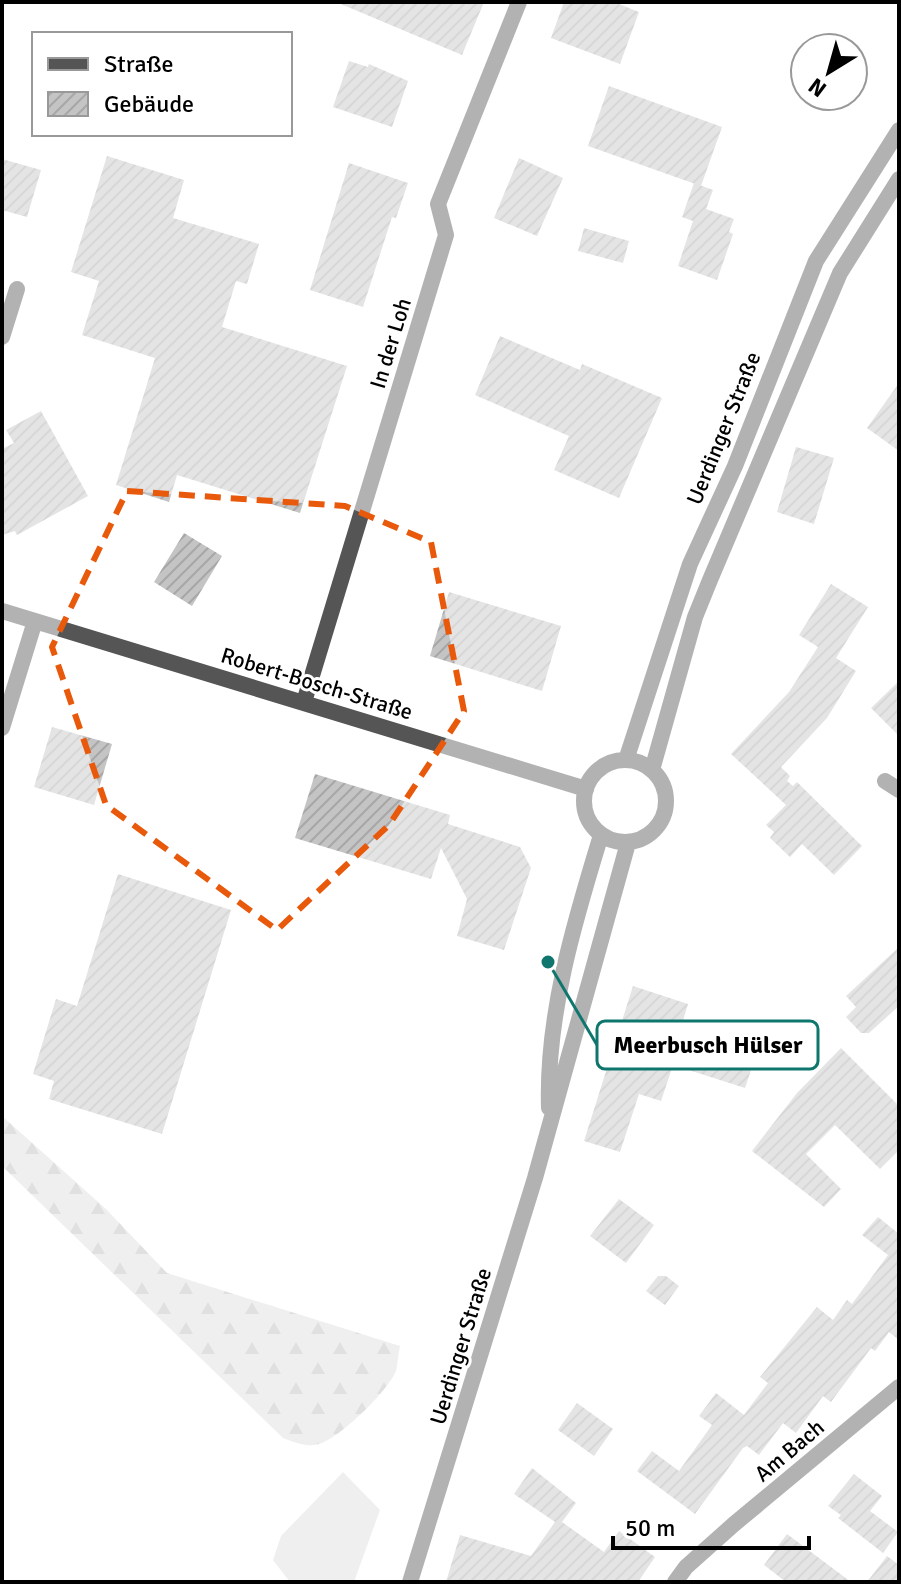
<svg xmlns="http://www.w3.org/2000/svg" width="901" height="1584" viewBox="0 0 901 1584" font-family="Signika,sans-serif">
<defs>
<pattern id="forest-firs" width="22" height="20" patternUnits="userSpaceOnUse" patternTransform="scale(2)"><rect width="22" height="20" fill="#dcdcdc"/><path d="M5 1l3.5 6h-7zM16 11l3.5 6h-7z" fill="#bbb"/></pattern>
<pattern id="building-hatch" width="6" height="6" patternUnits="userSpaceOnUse" patternTransform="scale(2)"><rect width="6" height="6" fill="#c4c4c4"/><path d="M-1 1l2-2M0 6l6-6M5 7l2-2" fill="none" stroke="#a7a7a7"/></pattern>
</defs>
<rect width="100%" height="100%" fill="#fff"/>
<!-- forest -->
<path fill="url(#forest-firs)" d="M2,1116l104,93 61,64 233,73c-2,8 -2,17 -4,25 -8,20 -56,67 -77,73 -12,4 -25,-2 -36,-6l-281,-272z"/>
<!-- garden -->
<path fill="#dcdcdc" d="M343,1472l37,38 -26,72h-64l-17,-22 8,-24z"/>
<!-- building -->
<path fill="url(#building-hatch)" d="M336,2h148l-22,53z
M564,2h50l25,10 -19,52 -69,-26z
M349,61l19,6 1,-3 39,17 -16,46 -59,-20z
M609,86l113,41 -21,59 -113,-40z
M107,156l77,24 -11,38 86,26 -12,40 -11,-3 -14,46 125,39 -47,147 -123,-38 -8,27 -53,-17 39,-127 -73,-23 17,-54 -28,-9z
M519,158l44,20 -26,58 -43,-18z
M2,159l39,11 -14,47 -25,-7z
M349,163l59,20 -12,35 -4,-1 -29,90 -53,-17z
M694,183l19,7 -7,19 28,10 -5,13 4,2 -16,46 -39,-14 15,-45 -11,-4z
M584,228l45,13 -6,22 -45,-12z
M500,336l80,34 2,-6 80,34 -43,100 -65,-28 15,-34 -94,-41z
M899,383v68l-32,-23z
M41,411l47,85 -71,39 -2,-4 -13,4v-86l12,-6 -8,-13z
M796,447l38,11 -20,66 -37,-12z
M184,533l38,23 -30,50 -38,-24z
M831,584l37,23 -32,51 20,13 -29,47 -46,49 9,9 -3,5 6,5 4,-4 65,64 -28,29 -32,-31 -12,13 -20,-19 4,-6 -8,-7 20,-20 -55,-51 58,-62 29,-45 -19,-12z
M449,592l112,34 -19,65 -112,-35z
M899,681v55l-28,-28z
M52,727l60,17 -18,61 -60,-18z
M315,774l135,41 -2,9 72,23 11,21 -27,82 -47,-14 10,-37 -26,-51 -10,31 -136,-41z
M118,874l113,36 -69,224 -113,-35 5,-18 -21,-7 23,-75 21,7z
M899,947v59l-30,27h-8l-15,-16 10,-10 -10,-11z
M633,986l55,18 -9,30 76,24 -10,30 -72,-23 -12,36 -22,-7 -19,58 -36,-11z
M841,1048l58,58v44l-19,19 -45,-44 -29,29 35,35 -17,18 -72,-56 45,-58z
M619,1199l35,26 -28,38 -36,-27z
M878,1217l21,17v106l-10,-8 -14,19 -4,-3 -40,54 -8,-6 -27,37 -13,-10 -24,32 -12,-9 -4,2 -48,66 -58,-43 15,-20 27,20 33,-46 -13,-9 17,-23 28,22 24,-32 -8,-6 57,-70 16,13 14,-20 5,4 36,-49 -26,-20z
M658,1276h8l13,10 -14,19 -19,-14z
M577,1403l36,26 -19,27 -36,-26z
M532,1468l44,35 -14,19 42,30 15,-21 36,26 -17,25h-192l14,-47 71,21 24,-34 -41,-28z
M854,1474l28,22 -12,15 28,21 -15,21 -45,-35 3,-3 -13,-9z
M787,1534l64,48h-65l-22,-17z
M887,1556l12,9v17h-32z"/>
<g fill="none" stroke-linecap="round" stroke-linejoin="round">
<!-- minor -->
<path stroke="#555" stroke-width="16" d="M2,337l15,-48
M2,611l584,178
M304,702l142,-467 -8,-31 81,-202
M2,728l33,-107
M885,781l14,9
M675,1582l11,-15 47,-42 166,-138"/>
<!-- tertiary -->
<path stroke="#555" stroke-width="16" d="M626,760l64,-196 45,-98 81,-205 83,-131
M584 801a41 41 0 1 1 82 0a41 41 0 1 1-82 0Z
M652,770l43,-153 15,-37 130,-307 59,-94
M549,1108c-3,-92 25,-185 52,-273
M410,1582l125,-404 93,-335"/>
</g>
<!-- marked area -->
<path d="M0 0H901V1584H0ZM127,491l218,15 86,36 33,169 -75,114 -112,105 -171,-125 -54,-158z" fill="#fff" fill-opacity=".55" fill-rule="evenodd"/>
<path fill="none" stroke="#e8590c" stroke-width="6" stroke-dasharray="16 10" stroke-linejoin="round" d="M127,491l218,15 86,36 33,169 -75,114 -112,105 -171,-125 -54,-158z"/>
<g text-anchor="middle" stroke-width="6" stroke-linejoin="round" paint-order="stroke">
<!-- street labels -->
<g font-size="22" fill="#000" stroke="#fff">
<text transform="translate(390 343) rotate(-73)" y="8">In der Loh</text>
<text transform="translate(723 428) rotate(-68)" y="8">Uerdinger Straße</text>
<text transform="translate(317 683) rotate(17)" y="8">Robert-Bosch-Straße</text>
<text transform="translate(460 1346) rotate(-73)" y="8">Uerdinger Straße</text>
<text transform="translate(789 1450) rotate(-40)" y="8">Am Bach</text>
</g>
</g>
<!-- callouts -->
<path fill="none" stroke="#0f766e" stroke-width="3" d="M548 962L597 1045"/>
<circle fill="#0f766e" stroke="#fff" stroke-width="3" cx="548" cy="962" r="8"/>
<rect fill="#fff" stroke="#0f766e" stroke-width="3" x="597" y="1021" width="221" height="48" rx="8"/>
<g font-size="24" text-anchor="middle" font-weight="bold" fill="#000">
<text x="708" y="1053">Meerbusch Hülser</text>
</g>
<!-- border -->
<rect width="901" height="1584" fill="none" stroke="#000000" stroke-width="8"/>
<!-- legend -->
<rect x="32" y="32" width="260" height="104" fill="#ffffff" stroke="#999999" stroke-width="2"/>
<rect x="48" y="58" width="40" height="12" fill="#555555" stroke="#999999" stroke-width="2"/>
<text x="104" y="72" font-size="24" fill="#000000">Straße</text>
<rect x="48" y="92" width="40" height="24" fill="url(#building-hatch)" stroke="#999999" stroke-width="2"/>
<text x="104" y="112" font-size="24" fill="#000000">Gebäude</text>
<!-- north arrow -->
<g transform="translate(829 72) rotate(217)"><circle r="38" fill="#ffffff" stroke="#999999" stroke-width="2"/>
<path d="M0-6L14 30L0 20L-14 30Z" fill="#000000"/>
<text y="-12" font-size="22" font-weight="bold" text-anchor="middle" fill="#000000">N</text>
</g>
<!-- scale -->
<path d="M613 1536v12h196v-12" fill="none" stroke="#000000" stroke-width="4"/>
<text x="625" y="1536" font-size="24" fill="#000000" stroke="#ffffff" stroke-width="6" paint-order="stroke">50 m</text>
</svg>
